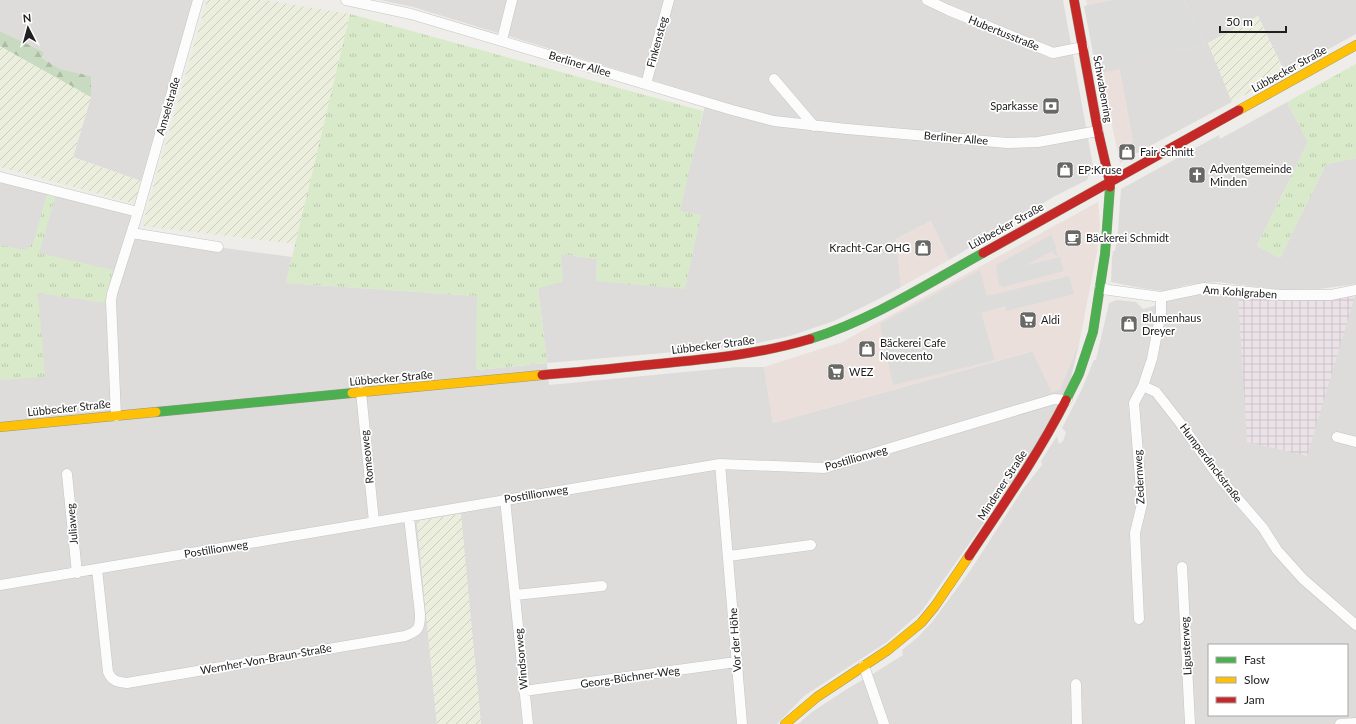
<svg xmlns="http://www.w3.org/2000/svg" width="1356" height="724" viewBox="0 0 1356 724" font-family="Lato,sans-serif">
<defs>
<pattern id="industrial-grid" width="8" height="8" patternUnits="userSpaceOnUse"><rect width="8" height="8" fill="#ebe2e7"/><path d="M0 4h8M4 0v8" fill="none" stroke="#c9c2c6"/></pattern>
<pattern id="farmland-furrows" width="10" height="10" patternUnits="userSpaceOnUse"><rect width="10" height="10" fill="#eceedd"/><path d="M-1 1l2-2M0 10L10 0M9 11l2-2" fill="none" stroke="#caccbd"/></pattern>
<pattern id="grass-tufts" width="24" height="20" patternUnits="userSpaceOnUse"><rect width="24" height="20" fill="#d9eaca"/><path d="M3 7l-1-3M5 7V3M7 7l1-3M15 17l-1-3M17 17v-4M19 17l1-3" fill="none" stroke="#bac8ad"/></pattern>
<pattern id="forest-firs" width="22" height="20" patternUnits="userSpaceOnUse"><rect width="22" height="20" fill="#c8dbc0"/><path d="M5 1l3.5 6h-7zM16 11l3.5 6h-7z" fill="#acbca5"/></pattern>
</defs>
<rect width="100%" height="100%" fill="#eeede9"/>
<!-- residential -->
<path fill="#dddcda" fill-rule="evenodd" d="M0,0h193l-52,181 -68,-24 18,-60v-21l-31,-7 -18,-11 2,-6 -44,-21z
M380,0h683l30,166 -6,14 -32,16 -106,64 -18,-39 -35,18 5,48 -24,13 -43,21 -44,15 -46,10 -197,17 2,22 188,-18h27l9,56 260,-72 19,41 8,-3 20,-50 -14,61 -55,84 -90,128 -34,30 -83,54 -27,28h-296l-21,-210 -43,7 20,203h-437v-546l134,37 -6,20 164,22 -6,26 191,13v74l70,-7 -9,-75 23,-34 36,5 -1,22 104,-66 -21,-4 28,-114 -294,-90z
M1184,0h172v34l-71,39 -27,-57 -50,27 24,59 -97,52 -17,-92 87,-17z
M1287,102l21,40 -51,104 23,12 46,-94 30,-6v126l-37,5 -37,1 -65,-8 -14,1 -16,2 -24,6 -22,-3 -30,-6 1,-23 1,-8h2l3,-20 3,-42 98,-54 1,4z
M1202,292l80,8 38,-1 35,-3 1,-3v431h-467l-18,-49 32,-20 -1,-5 16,-13 14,-15 38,-51 53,-82 19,-24 -1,-4 16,-25 2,8 4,-3 3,-9 -4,-4 19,-37 13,-31h2l13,-57 8,-3 19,2 7,7 18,-5 3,-4zM1209,645h138v70h-138z
M864,679l15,45h-81l14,-12 35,-23z"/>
<!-- commercial -->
<path fill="#ebdfdb" d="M1086,0h98l21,45 -87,17 17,92 -15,9z
M1098,202l2,23 -3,27 -17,87 -20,50 -8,3 -20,-41 -259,72 -9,-56 78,-25z
M931,221l18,39 -48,27 -5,-48z"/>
<!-- industrial -->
<path fill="url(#industrial-grid)" d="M1238,296l56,5 61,-5 -48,160 -60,-14z"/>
<!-- religious -->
<path fill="#dcdcda" d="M1114,0h70l21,45 -86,17 1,7 -23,5 -13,-68z
M1051,235l6,13 -2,1 3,6 -2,1 -4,-5 -24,13v1l32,-8 4,14 -61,16 -4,-2 -3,-20z
M980,270l7,26 82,-20 5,18 -68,17 -1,-5 -24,7 14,47 -102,25 -13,-61z"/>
<!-- farmland -->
<path fill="url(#farmland-furrows)" d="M207,0h57l86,14 -54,230 -154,-18z
M1258,16l27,57 -53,29 -24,-59z
M0,46l91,51 -18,60 68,24 -5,23 -136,-37z
M461,514l20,210h-44l-20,-203z"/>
<!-- grass -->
<path fill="url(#grass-tufts)" d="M350,14l353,97 -23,100 21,4 -16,74 -89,-8 1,-22 -36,-5 2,28 -25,6 9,75 -71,7 1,-74 -191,-13z
M1356,64v94l-30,6 -46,94 -23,-12 51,-104 -21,-40z
M47,193l9,2 -17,58 74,17 -8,29 1,4 -68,-10 7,84 -45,3v-135l25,5 9,-9z"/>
<!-- forest -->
<path fill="url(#forest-firs)" d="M0,31l44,21 -2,6 18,11 31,7v21l-91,-51z"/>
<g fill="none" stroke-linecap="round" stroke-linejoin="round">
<defs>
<path id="street" d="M346,0l65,14 321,96 42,11 73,8 160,14 31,-1 60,-11
M927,0l21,10 105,43 30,-6
M502,40l10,-40
M774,79l40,47
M646,84l23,-84
M0,177l138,35
M132,233l86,14
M1100,288l9,2 52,7 43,-9 78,7h49l25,-5
M1143,386l13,6 25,32 38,53 44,51 14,22 26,29 53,46
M361,392l13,130
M116,416l-5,-115 1,-7 26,-82 60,-212
M1337,437l19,5
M720,464l22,260
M67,474l10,99
M505,499l23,225
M729,556l82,-11
M1182,567l8,157
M97,569l11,103c4,9 9,10 19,11l278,-47c14,-5 15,-8 15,-22l-11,-97
M0,585l720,-121 104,4 230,-69 13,1
M515,595l87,-9
M1139,619l-4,-86 7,-29 -8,-101 9,-17 9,-27 9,-47v-15
M863,666l3,6 18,52
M1076,684l1,40
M524,691l212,-29
M1340,724l16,-1"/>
<path id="fast" d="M810,339c62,-19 117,-55 173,-86
M1066,400l13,-26 14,-42 12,-78 5,-67
M156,412l196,-19"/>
<path id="slow" d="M1239,110l117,-65
M352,393l190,-18
M0,427l156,-15
M785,724l32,-27 71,-47 33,-27 14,-17 34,-50"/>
<path id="jam" d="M1074,0l24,131 12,52v4
M983,253l256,-143
M542,375c38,-3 77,-7 115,-11 52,-5 103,-10 153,-25
M969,556c34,-51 69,-101 97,-156"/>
</defs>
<!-- street casing -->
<use href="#street" stroke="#c5c5c3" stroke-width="11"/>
<!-- fast casing -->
<use href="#fast" stroke="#959881" stroke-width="10"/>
<!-- slow casing -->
<use href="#slow" stroke="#959881" stroke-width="10"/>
<!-- jam casing -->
<use href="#jam" stroke="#959881" stroke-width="10"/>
<!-- street -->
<use href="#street" stroke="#fcfcfc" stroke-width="10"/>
<!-- fast -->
<use href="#fast" stroke="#4caf50" stroke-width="9"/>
<!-- slow -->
<use href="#slow" stroke="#ffc107" stroke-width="9"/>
<!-- jam -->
<use href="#jam" stroke="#c62828" stroke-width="9"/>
</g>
<!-- icons -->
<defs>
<symbol id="bank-square" viewBox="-11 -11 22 22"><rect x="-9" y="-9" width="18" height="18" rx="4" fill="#686866" stroke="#fff"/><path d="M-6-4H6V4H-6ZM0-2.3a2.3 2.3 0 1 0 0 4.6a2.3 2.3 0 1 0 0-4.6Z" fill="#fff"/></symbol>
<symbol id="shop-square" viewBox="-11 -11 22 22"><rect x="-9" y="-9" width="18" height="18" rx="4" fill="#686866" stroke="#fff"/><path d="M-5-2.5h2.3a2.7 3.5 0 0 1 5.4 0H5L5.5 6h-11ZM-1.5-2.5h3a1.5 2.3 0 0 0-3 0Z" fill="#fff"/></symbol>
<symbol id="church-square" viewBox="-11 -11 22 22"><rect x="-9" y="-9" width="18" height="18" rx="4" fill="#686866" stroke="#fff"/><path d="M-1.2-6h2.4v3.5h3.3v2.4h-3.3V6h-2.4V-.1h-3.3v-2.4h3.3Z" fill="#fff"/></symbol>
<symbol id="cafe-square" viewBox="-11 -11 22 22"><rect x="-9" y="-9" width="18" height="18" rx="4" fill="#686866" stroke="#fff"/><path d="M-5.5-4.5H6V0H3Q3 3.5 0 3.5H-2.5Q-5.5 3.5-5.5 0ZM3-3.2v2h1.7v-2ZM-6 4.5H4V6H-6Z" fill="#fff"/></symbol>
<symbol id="supermarket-square" viewBox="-11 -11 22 22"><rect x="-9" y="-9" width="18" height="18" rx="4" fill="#686866" stroke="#fff"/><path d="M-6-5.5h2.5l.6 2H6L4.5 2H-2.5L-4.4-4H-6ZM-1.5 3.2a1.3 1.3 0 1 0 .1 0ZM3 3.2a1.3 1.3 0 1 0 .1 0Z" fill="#fff"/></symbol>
</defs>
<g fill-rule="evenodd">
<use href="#bank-square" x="1041" y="96" width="20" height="20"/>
<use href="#shop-square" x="1117" y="142" width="20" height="20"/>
<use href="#shop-square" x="1055" y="160" width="20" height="20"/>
<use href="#church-square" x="1187" y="165" width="20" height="20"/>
<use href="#cafe-square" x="1063" y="228" width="20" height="20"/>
<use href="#shop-square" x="913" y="238" width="20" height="20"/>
<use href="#supermarket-square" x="1018" y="310" width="20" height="20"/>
<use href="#shop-square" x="1119" y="314" width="20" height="20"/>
<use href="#shop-square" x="857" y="339" width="20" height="20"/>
<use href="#supermarket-square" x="826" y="362" width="20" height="20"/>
</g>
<g text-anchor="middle" stroke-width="3.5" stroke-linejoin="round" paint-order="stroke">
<!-- street labels -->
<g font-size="11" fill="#202020" stroke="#fff">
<text transform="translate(1004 33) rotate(22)" y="4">Hubertusstraße</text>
<text transform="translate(657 42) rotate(-75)" y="4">Finkensteg</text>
<text transform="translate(580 64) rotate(17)" y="4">Berliner Allee</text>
<text transform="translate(1289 69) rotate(-29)" y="4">Lübbecker Straße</text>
<text transform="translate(1103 89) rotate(80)" y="4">Schwabenring</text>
<text transform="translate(168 106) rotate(-74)" y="4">Amselstraße</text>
<text transform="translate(956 138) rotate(5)" y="4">Berliner Allee</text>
<text transform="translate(1006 226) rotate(-29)" y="4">Lübbecker Straße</text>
<text transform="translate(1240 292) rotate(4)" y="4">Am Kohlgraben</text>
<text transform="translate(713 345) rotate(-7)" y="4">Lübbecker Straße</text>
<text transform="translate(391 378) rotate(-5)" y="4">Lübbecker Straße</text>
<text transform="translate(69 408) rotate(-6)" y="4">Lübbecker Straße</text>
<text transform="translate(367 457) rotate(-96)" y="4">Romeoweg</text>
<text transform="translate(856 458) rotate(-16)" y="4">Postillionweg</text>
<text transform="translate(1211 463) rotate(53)" y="4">Humperdinckstraße</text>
<text transform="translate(1139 477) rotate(-93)" y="4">Zedernweg</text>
<text transform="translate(1002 485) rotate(-57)" y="4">Mindener Straße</text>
<text transform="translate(536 494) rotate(-9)" y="4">Postillionweg</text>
<text transform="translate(72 524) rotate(-95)" y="4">Juliaweg</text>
<text transform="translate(216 549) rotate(-9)" y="4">Postillionweg</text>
<text transform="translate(735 640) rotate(-94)" y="4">Vor der Höhe</text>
<text transform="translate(1186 646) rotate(-93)" y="4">Ligusterweg</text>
<text transform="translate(266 659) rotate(-10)" y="4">Wernher-Von-Braun-Straße</text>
<text transform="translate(521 659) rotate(-95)" y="4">Windsorweg</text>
<text transform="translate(630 677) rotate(-8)" y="4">Georg-Büchner-Weg</text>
</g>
<!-- poi labels -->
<g font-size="11" fill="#202020" stroke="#fff" text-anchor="start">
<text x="1038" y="110" text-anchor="end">Sparkasse</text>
<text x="1140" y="156">Fair Schnitt</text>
<text x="1210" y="173">Adventgemeinde<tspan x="1210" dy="13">Minden</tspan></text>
<text x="1078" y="174">EP:Kruse</text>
<text x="1086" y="242">Bäckerei Schmidt</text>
<text x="910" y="252" text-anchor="end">Kracht-Car OHG</text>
<text x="1142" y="322">Blumenhaus<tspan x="1142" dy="13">Dreyer</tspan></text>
<text x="1041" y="324">Aldi</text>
<text x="880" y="347">Bäckerei Cafe<tspan x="880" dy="13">Novecento</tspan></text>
<text x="849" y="376">WEZ</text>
</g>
</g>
<!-- legend -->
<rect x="1208" y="644" width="140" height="72" fill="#ffffff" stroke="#a6a6a6"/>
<rect x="1216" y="657" width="20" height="6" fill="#4caf50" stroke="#a6a6a6"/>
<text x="1244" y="664" font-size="12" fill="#202020">Fast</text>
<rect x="1216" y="677" width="20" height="6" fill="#ffc107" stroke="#a6a6a6"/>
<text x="1244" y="684" font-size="12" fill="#202020">Slow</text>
<rect x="1216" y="697" width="20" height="6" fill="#c62828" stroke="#a6a6a6"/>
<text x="1244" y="704" font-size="12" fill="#202020">Jam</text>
<!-- north arrow -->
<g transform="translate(28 28) rotate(354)" stroke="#ffffff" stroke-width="3" paint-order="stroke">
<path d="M0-3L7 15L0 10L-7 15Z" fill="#202020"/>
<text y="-6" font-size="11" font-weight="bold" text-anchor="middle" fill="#202020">N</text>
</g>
<!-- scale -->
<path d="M1220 26v6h66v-6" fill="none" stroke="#202020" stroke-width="2"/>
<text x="1226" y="26" font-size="12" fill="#202020" stroke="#ffffff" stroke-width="3" paint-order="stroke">50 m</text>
</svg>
